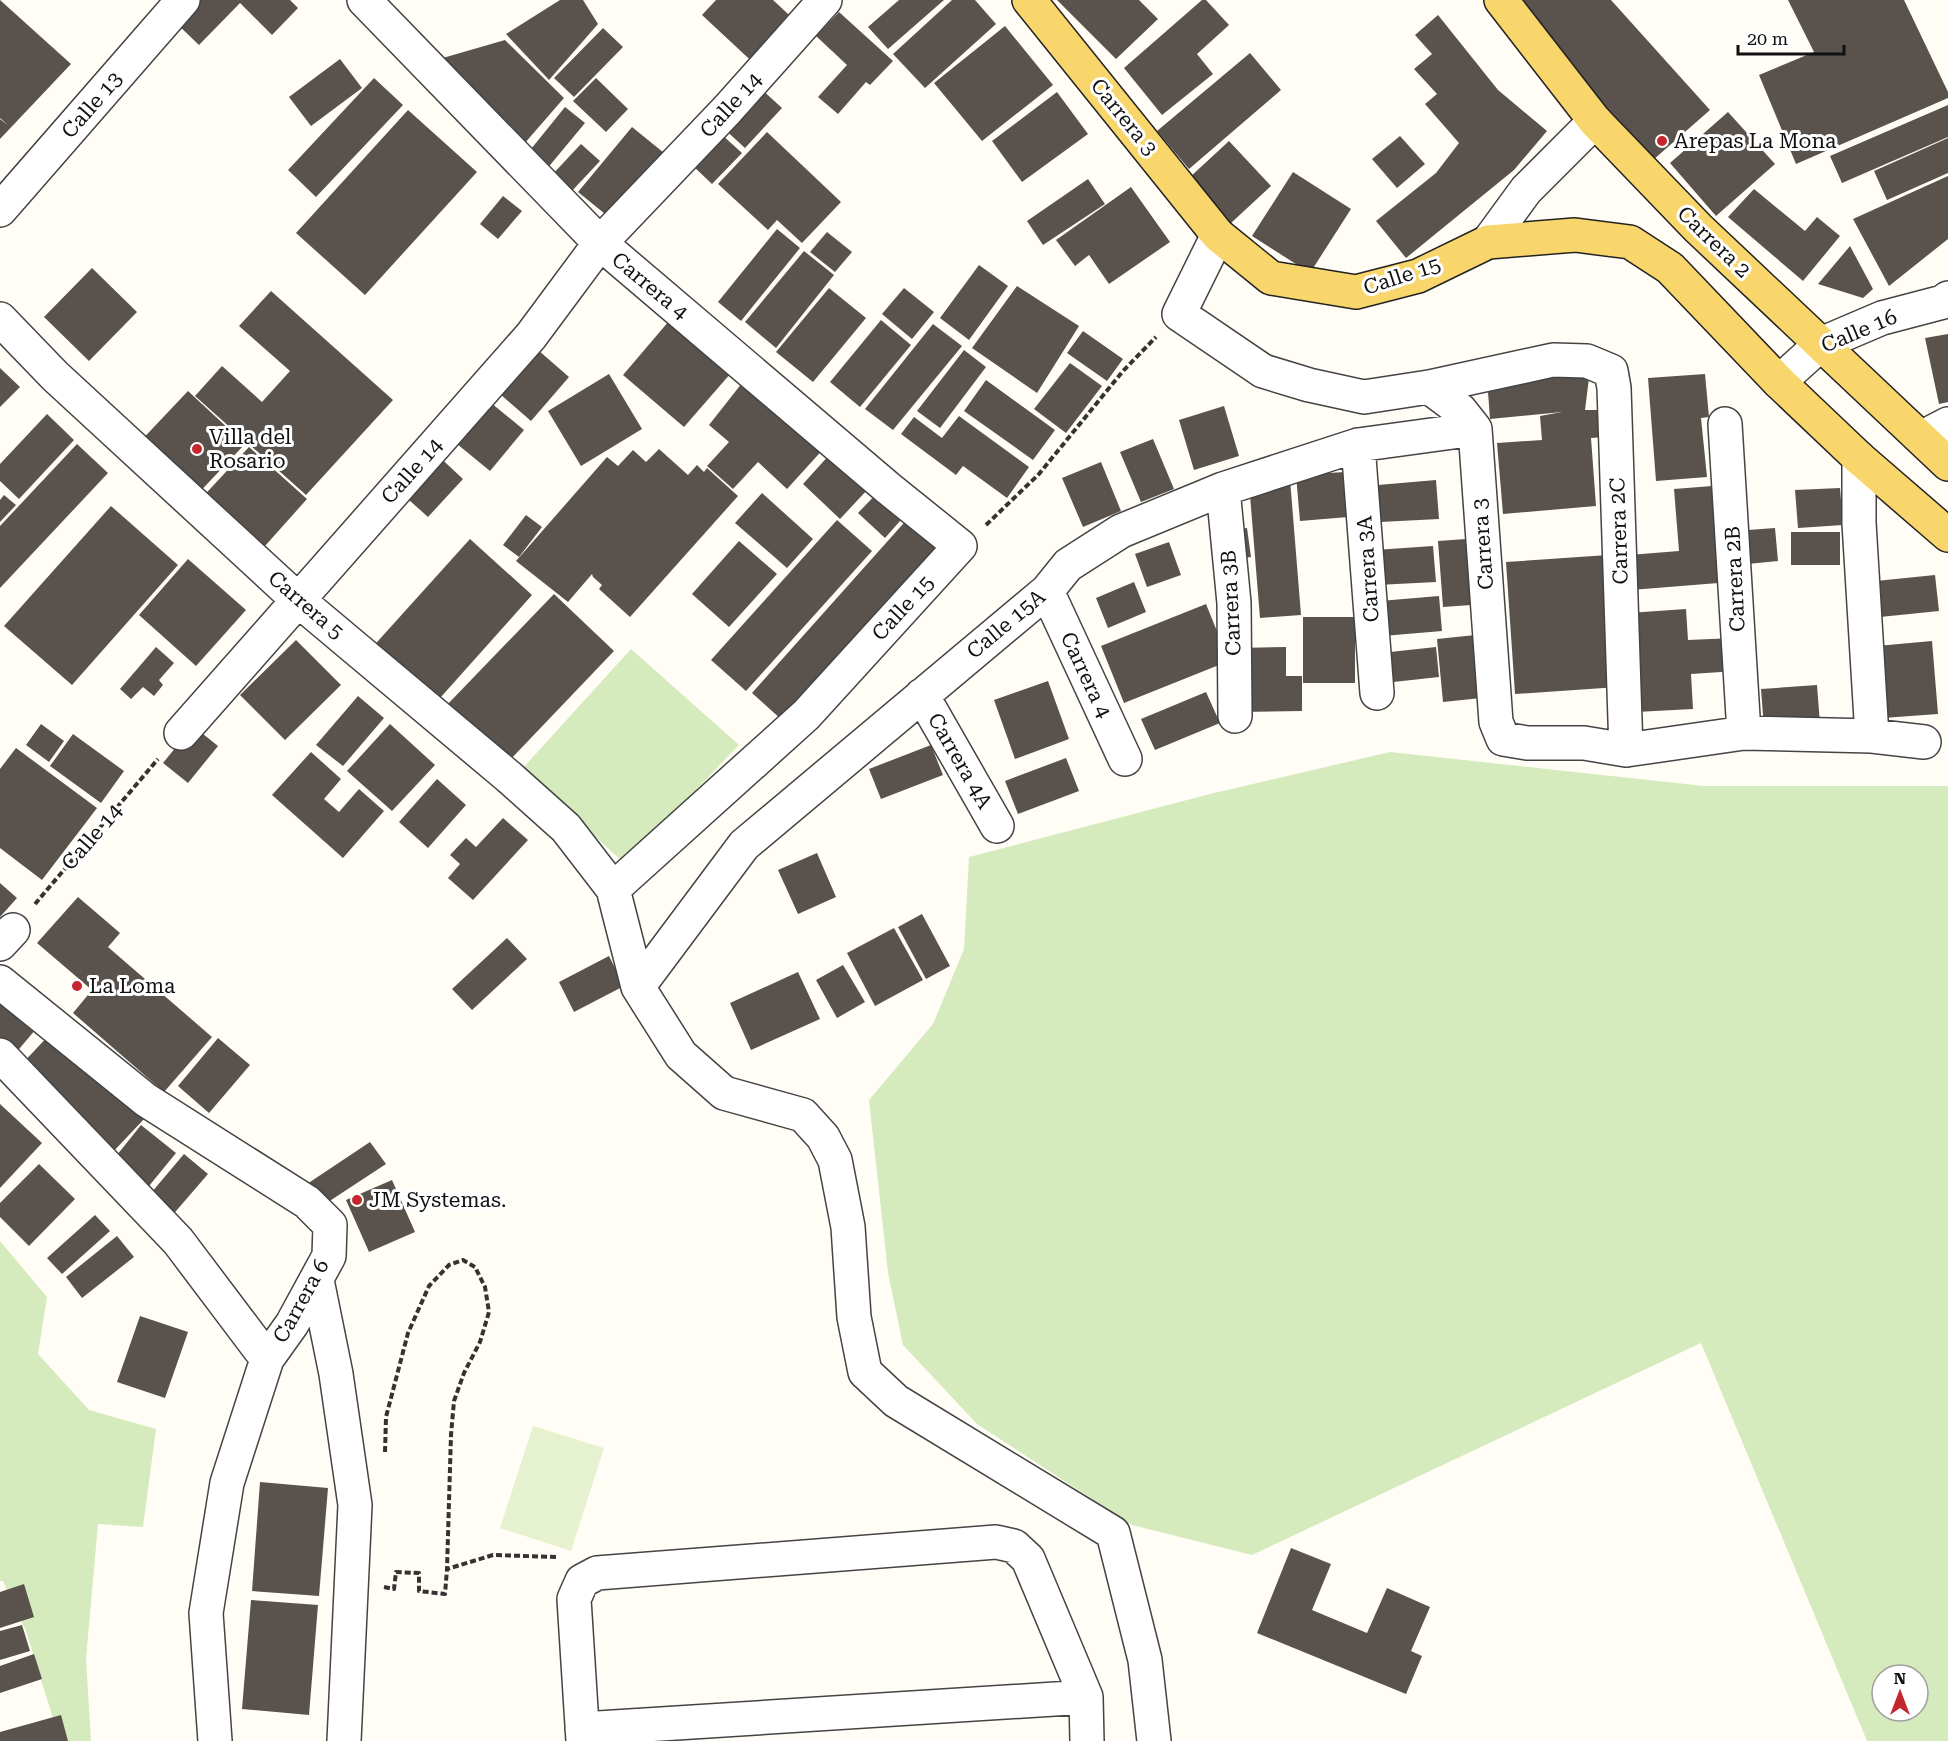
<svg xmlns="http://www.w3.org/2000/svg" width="1948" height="1741" viewBox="0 0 1948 1741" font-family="'Roboto Serif',serif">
<rect width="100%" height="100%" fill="#fffdf5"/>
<!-- green -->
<path fill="#d5ebbd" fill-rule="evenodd" d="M631,649l108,96 -114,119 -103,-95z
M1390,752l314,34h244v955h-81l-166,-398 -449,212 -120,-30 -155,-101 -74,-79 -15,-72 -19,-173 64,-76 31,-75 5,-92 241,-63zM1882,1675h36v36h-36z
M0,1241l47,56 -9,57 51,56 67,19 -13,98 -45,-3 -12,135 5,82h-31l-34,-110 -23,-50h-3z"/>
<!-- pitch -->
<path fill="#e6f2cf" d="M533,1426l71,22 -33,103 -71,-23z"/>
<!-- building -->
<path fill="#5a524d" d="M0,0l71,64 -71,75v-20l8,6 -8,-7z
M192,0h98l8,8 -26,27 -32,-32 -41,42 -26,-25z
M560,0h23l15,24 -49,56 -43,-46z
M716,0h57l28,26 -41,43 -58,-54z
M899,0h45l-56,49 -20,-22z
M952,0h23l21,24 -71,64 -32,-34z
M1057,0h82l19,19 -42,40z
M1202,0h4l23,25 -32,29 16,20 -51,41 -38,-47z
M1523,0h88l99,110 -57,50 -131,-147 7,-6z
M1788,0h116l44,92v6l-152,66 -37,-89 55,-23z
M839,12l54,49 -23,24 -4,-3 -28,32 -20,-17 29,-32 -31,-29z
M1438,15l60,75 49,41 -33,39 -108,88 -30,-37 60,-48 23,-30 -34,-39 12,-10 -23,-25 18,-15 -17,-19z
M1005,26l48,59 -71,56 -48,-58z
M603,28l20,19 -49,50 -20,-19z
M505,40l59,58 -40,46 -95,-82z
M1250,53l31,37 -92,79 -32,-38z
M340,59l22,29 -51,38 -22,-29z
M374,78l29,27 -87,92 -28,-27z
M596,78l32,31 -22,23 -33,-31z
M758,86l24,22 -37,40 -24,-22z
M1057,92l31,42 -66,48 -30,-41z
M1948,105v32l-106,46 -12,-27z
M565,107l20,16 -39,47 -19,-16z
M408,110l69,62 -112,123 -69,-62z
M1728,112l47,52 -59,52 -46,-53z
M632,127l37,30 -54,65 -37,-30z
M767,132l74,70 -39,41 -25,-23 -9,10 -50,-46z
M721,134l21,19 -30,31 -20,-19z
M1400,136l25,28 -28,24 -25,-29z
M1948,138v35l-61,27 -13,-29z
M1229,141l42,45 -40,37 -42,-45z
M581,144l19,17 -30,32 -19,-17z
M1293,172l58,37 -41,64 -58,-37z
M1948,176v63l-59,47 -36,-67z
M1088,179l17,25 -62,41 -16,-24z
M1131,187l39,55 -61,42 -20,-29 -14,11 -19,-26z
M1754,189l51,42 12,-14 23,19 -37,45 -75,-64z
M503,196l19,15 -24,28 -18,-15z
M777,229l23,19 -59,73 -23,-19z
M827,232l25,20 -17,20 -25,-20z
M1850,246l23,43 -10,9 -45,-14z
M804,251l30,24 -58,73 -31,-26z
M979,265l29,21 -39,54 -29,-22z
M92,268l45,44 -48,49 -45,-44z
M1017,286l62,40 -42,67 -65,-45z
M829,288l37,30 -53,64 -37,-30z
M904,288l30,24 -22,27 -30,-25z
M271,291l122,109 -87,95 -111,-99 27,-30 40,36 28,-31 -51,-45z
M881,320l30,25 -51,62 -30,-25z
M669,321l62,52 -47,54 -61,-52z
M933,324l29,22 -69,84 -28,-21z
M1083,331l40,28 -16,22 -40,-28z
M1948,334v68l-9,2 -14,-66z
M538,350l31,27 -38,44 -31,-27z
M964,350l22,17 -46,61 -23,-17z
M1070,363l32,23 -36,47 -32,-24z
M0,368l20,19 -20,20z
M1590,370l-5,40h17l3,27 -14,1 5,68 -93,8 -6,-71 45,-3 -2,-24 22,-4 -72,7 -3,-41z
M609,374l33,55 -61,37 -33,-55z
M1705,374l4,43 -8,1 6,59 -51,4 -8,-103z
M746,378l81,67 -40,44 -29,-27 -25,27 -26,-23 22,-24 -20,-17z
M986,380l69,50 -22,30 -69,-49z
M188,391l57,53 -53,56 -57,-53z
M485,398l39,32 -34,41 -39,-32z
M1224,406l15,50 -45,14 -15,-50z
M47,414l27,26 -55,59 -19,-18v-17z
M959,416l70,51 -22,31 -44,-32 -7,9 -55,-41 13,-17 28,21z
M1153,439l21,50 -33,13 -21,-50z
M77,444l31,29 -108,115v-62z
M249,447l58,52 -51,57 -59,-53z
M659,449l29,26 9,-10 7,7 3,-4 31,28 -108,121 -31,-28 3,-4 -9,-8 -1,-3 -24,28 -52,-41 91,-104 11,9 15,-16 13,12z
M434,452l29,27 -35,38 -29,-26z
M831,453l38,35 -29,31 -37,-35z
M1101,462l20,49 -38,16 -21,-49z
M1345,472l3,45 -48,4 -4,-46z
M1290,479l11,136 -41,3 -11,-135z
M1436,480l3,39 -59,3 -2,-37z
M1725,485l6,97 -100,8 -2,-35 50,-4 -5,-62z
M1840,488l3,37 -45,3 -3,-38z
M881,489l26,24 -22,25 -27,-25z
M762,493l51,46 -26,29 -52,-45z
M4,495l12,10 -16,17v-22z
M111,506l67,59 -106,120 -68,-59z
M526,515l16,12 -23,30 -16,-12z
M911,515l31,28 -160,177 -30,-27z
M837,520l35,31 -126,140 -35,-31z
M1247,528l4,29 -15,2 -5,-29z
M1775,528l3,33 -41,4 -2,-34z
M1791,532h49v33h-49z
M1480,538l5,66 -42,3 -5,-66z
M470,539l62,56 -100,112 -63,-56z
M739,541l38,33 -48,53 -37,-33z
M1169,542l12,33 -34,12 -12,-33z
M1433,546l3,36 -59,3 -2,-35z
M1608,555l10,132 -103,7 -9,-132z
M188,559l58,51 -50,56 -57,-51z
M1935,575l4,36 -59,6 -4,-36z
M1134,582l12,30 -38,16 -12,-30z
M554,594l60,57 -108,113 -61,-57z
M1439,596l3,35 -59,5 -3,-35z
M1206,604l23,57 -105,42 -23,-57z
M1686,609l2,31 46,-2 2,33 -45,3 2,35 -57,3 -7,-99z
M1303,617h52v66h-52z
M1485,634l6,63 -48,5 -6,-63z
M296,640l45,45 -56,55 -45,-45z
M1932,641l6,73 -55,4 -6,-72z
M156,647l18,16 -15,17 4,5 -9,11 -11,-9 -12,12 -11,-10z
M1286,647v29h16v35l-63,1 -1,-64z
M1436,647l3,30 -55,6 -3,-30z
M1048,681l21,58 -54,20 -21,-59z
M1817,685l3,39 -56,4 -3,-39z
M1206,692l14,31 -65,27 -14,-31z
M358,696l26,22 -41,48 -27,-21z
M41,724l23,17 -15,21 -23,-17z
M390,724l45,41 -43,46 -45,-40z
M193,726l25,20 -30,37 -25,-20z
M73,734l51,37 -23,32 -51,-37z
M931,745l12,30 -62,24 -12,-30z
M16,748l81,60 -55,72 -42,-32v-79z
M311,752l30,27 -17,20 15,13 20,-23 25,22 -41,47 -71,-63z
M1066,758l13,33 -61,23 -13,-33z
M437,779l29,26 -38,43 -29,-26z
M503,818l25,22 -55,60 -25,-22 12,-14 -10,-9 16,-17 10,9z
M817,853l19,44 -38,17 -20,-44z
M0,883l17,15 -17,19z
M78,897l42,36 -12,14 104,90 -48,55 -91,-79 19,-23 -55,-47z
M922,914l28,52 -24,13 -28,-52z
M894,928l29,52 -48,26 -28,-53z
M507,938l20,21 -55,51 -20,-21z
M609,956l15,30 -50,26 -15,-30z
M843,965l22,37 -28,16 -21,-38z
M798,972l22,47 -69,31 -21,-47z
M0,998l36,31 -22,26 -14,-12z
M53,1031l93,86 -35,37 -93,-86z
M218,1038l32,27 -41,48 -31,-27z
M0,1104l42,39 -42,45z
M141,1125l35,28 -36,44 -35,-27z
M370,1142l16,22 -64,42 -15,-22z
M184,1154l24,20 -38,44 -24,-19z
M39,1164l36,35 -46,47 -29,-29v-14z
M392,1180l23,52 -46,20 -23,-52z
M95,1215l15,16 -48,43 -15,-16z
M117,1236l17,21 -52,41 -16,-21z
M140,1316l48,16 -23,66 -48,-16z
M260,1482l68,6 -9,108 -67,-5z
M1291,1548l40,16 -19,46 55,23 20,-45 43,19 -19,44 11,5 -16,38 -149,-61z
M24,1584l10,33 -34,11v-36z
M251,1600l67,5 -9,110 -67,-6z
M22,1625l8,26 -30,9v-29z
M34,1654l8,25 -42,14v-27z
M61,1715l7,26h-68v-9z"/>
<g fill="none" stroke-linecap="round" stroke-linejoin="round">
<defs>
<path id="minor" d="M364,0l236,243 288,245 72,58 -154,169 -193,174
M0,210l183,-210
M1218,235l-39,79 84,57 46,14 55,12 65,-10 124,-27 34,1 24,10 3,17 12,362
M1488,242l38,-52 69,-69
M0,319l55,57 243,224 211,177 57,51 47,61 25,98 43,68 43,38 79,22 20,22 12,23 13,67 6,90 11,55 31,29 217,132 32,127 9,81
M1779,382l42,-38 61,-26 61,-16 5,-4
M1429,387l31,23 15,19 21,293 7,17 24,4h57l42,7 118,-17 128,3 52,6
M1725,424l19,309
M1921,438l27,-14
M1358,445l19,248
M1859,458v65l13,213
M1223,489l11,114 1,113
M1047,591l78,168
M922,695l75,131
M181,733l350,-397 69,-93 127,-133 98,-110
M0,944l13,-14
M0,982l146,118 161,102 23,23 -1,31 -37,68 -25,35 -40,124 -21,130 9,128
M638,987l106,-142 303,-254 21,-26 53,-34 102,-42 135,-44 117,-16
M0,1055l178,186 89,118
M317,1280l19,94 19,131 -11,236
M582,1729l504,-32
M583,1741l-9,-142 8,-18 15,-8 399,-31 18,4 14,13 58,138 1,44"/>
<path id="major" d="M1029,0l189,235 53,43 85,14 62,-16 70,-34 87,-7 55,7 40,26 109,114 80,76 89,77
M1501,0l94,121 103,107 250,236"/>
</defs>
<!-- minor casing -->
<use href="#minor" stroke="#444" stroke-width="36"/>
<!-- major casing -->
<use href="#major" stroke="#222" stroke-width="36"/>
<!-- path -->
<path stroke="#333" stroke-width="4" stroke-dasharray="6 3" stroke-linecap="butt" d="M986,525l53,-51 84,-103 33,-34
M35,904l123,-145
M385,1452l1,-35 22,-84 21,-47 20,-21 14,-5 12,7 10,20 4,25 -9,30 -16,31 -10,28 -3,34 -4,134 46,-14 64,2
M384,1587l10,2 2,-17 23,1v18l26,3 2,-25"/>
<!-- minor -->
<use href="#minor" stroke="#fff" stroke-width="33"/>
<!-- major -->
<use href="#major" stroke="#f9d66b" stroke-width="33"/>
</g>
<!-- markers -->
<g fill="#c4262e" stroke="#fff" stroke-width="2">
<circle cx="1662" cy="141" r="6"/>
<circle cx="197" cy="449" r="6"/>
<circle cx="77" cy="986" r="6"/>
<circle cx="357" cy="1200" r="6"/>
</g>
<g text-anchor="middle" stroke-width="6" stroke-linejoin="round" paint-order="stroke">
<!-- street labels -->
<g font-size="21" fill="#111" stroke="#fff">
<text transform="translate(92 105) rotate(-49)" y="7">Calle 13</text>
<text transform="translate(731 105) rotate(-47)" y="7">Calle 14</text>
<text transform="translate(1124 117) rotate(51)" y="7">Carrera 3</text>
<text transform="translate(1714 242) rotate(44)" y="7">Carrera 2</text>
<text transform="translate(1402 276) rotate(-18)" y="7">Calle 15</text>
<text transform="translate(650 286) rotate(40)" y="7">Carrera 4</text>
<text transform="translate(1859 331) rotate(-23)" y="7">Calle 16</text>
<text transform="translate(412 471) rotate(-48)" y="7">Calle 14</text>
<text transform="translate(1619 531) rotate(-92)" y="7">Carrera 2C</text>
<text transform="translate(1483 544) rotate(-94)" y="7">Carrera 3</text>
<text transform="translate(1368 569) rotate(-94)" y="7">Carrera 3A</text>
<text transform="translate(1735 579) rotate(-93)" y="7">Carrera 2B</text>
<text transform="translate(1231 603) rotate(-93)" y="7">Carrera 3B</text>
<text transform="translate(306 605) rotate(41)" y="7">Carrera 5</text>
<text transform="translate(903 608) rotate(-47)" y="7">Calle 15</text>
<text transform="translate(1006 624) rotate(-40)" y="7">Calle 15A</text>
<text transform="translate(1086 675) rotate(65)" y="7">Carrera 4</text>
<text transform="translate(960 761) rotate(60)" y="7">Carrera 4A</text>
<text transform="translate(92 837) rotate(-49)" y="7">Calle 14</text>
<text transform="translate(301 1301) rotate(-61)" y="7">Carrera 6</text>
</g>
<!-- poi labels -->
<g font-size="21" fill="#111" stroke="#fff" text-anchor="start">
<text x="1674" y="148">Arepas La Mona</text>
<text x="209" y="444">Villa del<tspan x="209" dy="24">Rosario</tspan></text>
<text x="89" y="993">La Loma</text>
<text x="369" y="1207">JM Systemas.</text>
</g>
</g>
<!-- north arrow -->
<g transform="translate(1900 1693)"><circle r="28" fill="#ffffff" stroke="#a0a0a0" stroke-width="1.5"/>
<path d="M0-4.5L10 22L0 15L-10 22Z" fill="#c4262e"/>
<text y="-9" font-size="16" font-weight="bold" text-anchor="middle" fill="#111111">N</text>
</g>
<!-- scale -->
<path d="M1738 45v9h106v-9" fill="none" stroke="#111111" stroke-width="3"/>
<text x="1747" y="45" font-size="18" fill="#111111" stroke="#ffffff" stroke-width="4.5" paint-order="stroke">20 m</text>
</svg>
